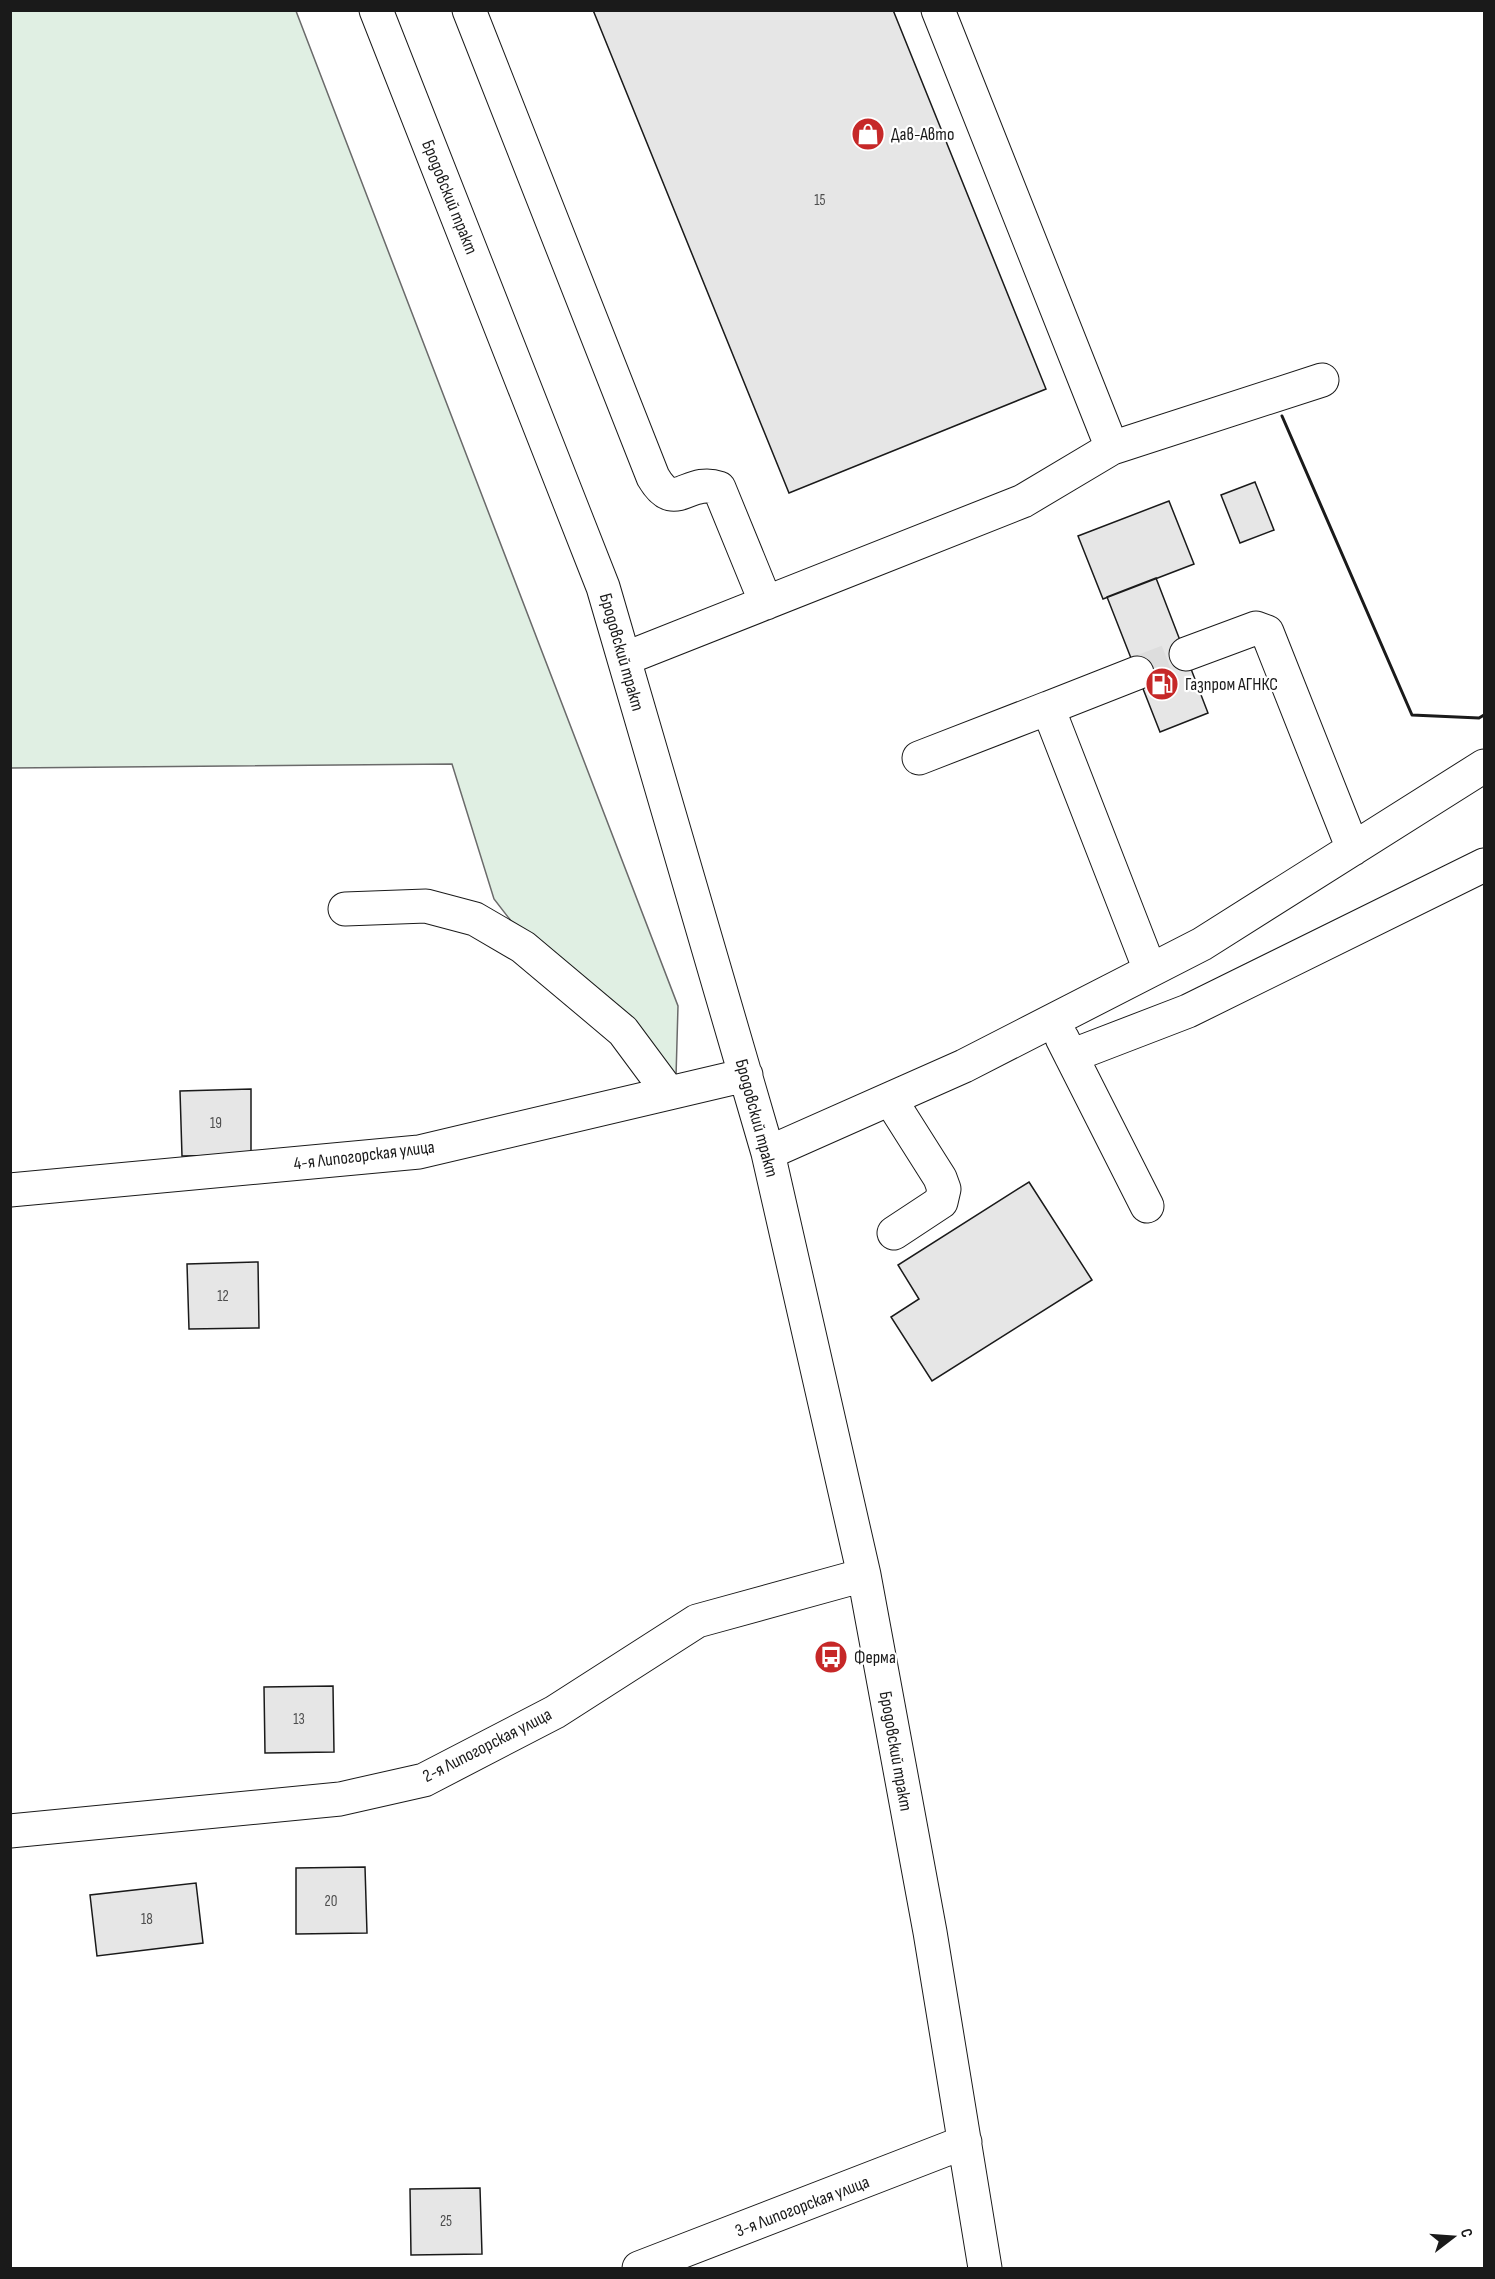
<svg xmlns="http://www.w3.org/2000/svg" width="1495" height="2279" viewBox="0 0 1495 2279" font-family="'Sofia Sans Condensed',sans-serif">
<rect width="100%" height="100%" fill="#fff"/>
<!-- green -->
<path fill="#e0efe3" stroke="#6a6a6a" stroke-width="1.5" d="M10,11h286l382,995 -2,71 -92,-62 -90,-116 -42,-135 -441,4z"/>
<!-- building -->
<path fill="#e6e6e6" stroke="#1a1a1a" stroke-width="1.5" d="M593,10h300l153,379 -257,104z
M1255,482l19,48 -34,13 -19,-48z
M1169,501l25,63 -91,35 -25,-63z
M1156,578l52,135 -48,19 -53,-135z
M251,1089v66l-69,1 -2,-65z
M1029,1182l63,98 -160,101 -41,-64 28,-18 -21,-34z
M258,1262l1,66 -70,1 -2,-65z
M333,1686l1,66 -69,1 -1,-66z
M365,1867l2,66 -71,1v-66z
M196,1883l7,60 -106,13 -7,-61z
M480,2188l2,66 -71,1 -1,-66z"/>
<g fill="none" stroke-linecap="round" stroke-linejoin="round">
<!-- minor-tunnel -->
<path stroke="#ddd" stroke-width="33" stroke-dasharray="33 16" stroke-linecap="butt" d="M1137,673l49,-19"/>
<defs>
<path id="minor" d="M376,10l227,577 165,566 96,422 66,357 55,336
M469,10l184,467c22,38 34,0 66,11l47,115
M1112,448l210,-68
M1186,654l70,-26 11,4 86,217
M624,659l399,-158 89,-53 -174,-438
M1137,673l-89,35 102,262
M919,758l129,-50
M345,909l81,-3 49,13 48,28 100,84 46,62
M1062,1038l85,168
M1071,1056l117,-45 296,-146
M890,1099l50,79 4,11 -3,13 -47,31
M768,1153l196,-87 238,-122 282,-178
M10,1190l409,-38 327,-77
M10,1831l330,-32 84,-19 131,-68 142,-91 167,-46
M639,2268l326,-126"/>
</defs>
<!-- minor casing -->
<use href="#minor" stroke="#1a1a1a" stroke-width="35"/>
<!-- minor -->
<use href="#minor" stroke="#fff" stroke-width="33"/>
<!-- wall -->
<path stroke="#1a1a1a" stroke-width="3" d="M1282,416l130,299 67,3 5,-3"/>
</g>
<!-- icons -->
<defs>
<symbol id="shop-disc" viewBox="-11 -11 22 22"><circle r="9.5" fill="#c62828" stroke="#fff"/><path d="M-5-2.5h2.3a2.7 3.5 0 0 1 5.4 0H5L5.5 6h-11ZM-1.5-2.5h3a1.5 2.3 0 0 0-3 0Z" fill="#fff"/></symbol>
<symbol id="fuel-disc" viewBox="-11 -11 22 22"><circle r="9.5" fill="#c62828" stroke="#fff"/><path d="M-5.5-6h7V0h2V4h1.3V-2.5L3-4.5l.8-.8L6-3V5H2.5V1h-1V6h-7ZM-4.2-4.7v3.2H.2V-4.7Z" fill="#fff"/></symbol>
<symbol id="bus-disc" viewBox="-11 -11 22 22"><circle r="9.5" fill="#c62828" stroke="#fff"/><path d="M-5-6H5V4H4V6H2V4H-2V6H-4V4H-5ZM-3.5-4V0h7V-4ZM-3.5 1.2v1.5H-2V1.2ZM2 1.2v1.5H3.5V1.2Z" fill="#fff"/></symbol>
</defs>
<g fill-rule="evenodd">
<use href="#shop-disc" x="849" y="115" width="38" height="38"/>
<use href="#fuel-disc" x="1143" y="665" width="38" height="38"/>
<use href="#bus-disc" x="812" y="1638" width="38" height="38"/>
</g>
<g text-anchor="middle" stroke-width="4.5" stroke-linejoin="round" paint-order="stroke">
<!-- number labels -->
<g font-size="15" fill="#4d4d4d">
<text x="820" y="205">15</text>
<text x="216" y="1128">19</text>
<text x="223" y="1301">12</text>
<text x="299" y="1724">13</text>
<text x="331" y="1906">20</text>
<text x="147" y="1924">18</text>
<text x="446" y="2226">25</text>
</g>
<!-- poi labels -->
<g font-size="18" fill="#1a1a1a" stroke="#fff" text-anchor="start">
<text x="891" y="140">Дав-Авто</text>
<text x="1185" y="690">Газпром АГНКС</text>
<text x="854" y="1663">Ферма</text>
</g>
<!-- street labels -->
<g font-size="18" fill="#1a1a1a" stroke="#fff">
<text transform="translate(450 197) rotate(68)" y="6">Бродовский тракт</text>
<text transform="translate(622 652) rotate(74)" y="6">Бродовский тракт</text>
<text transform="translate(757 1118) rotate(75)" y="6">Бродовский тракт</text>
<text transform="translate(364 1155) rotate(-7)" y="6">4-я Липогорская улица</text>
<text transform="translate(487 1745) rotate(-27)" y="6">2-я Липогорская улица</text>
<text transform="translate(896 1751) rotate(80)" y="6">Бродовский тракт</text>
<text transform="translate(802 2206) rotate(-21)" y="6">3-я Липогорская улица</text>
</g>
</g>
<!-- border -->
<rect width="1495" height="2279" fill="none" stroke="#1a1a1a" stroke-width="24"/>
<!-- north arrow -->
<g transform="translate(1453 2237) rotate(73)" stroke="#ffffff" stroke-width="4.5" paint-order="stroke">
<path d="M0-4.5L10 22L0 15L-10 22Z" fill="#1a1a1a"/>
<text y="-9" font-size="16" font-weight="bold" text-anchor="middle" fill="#1a1a1a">С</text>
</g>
</svg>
